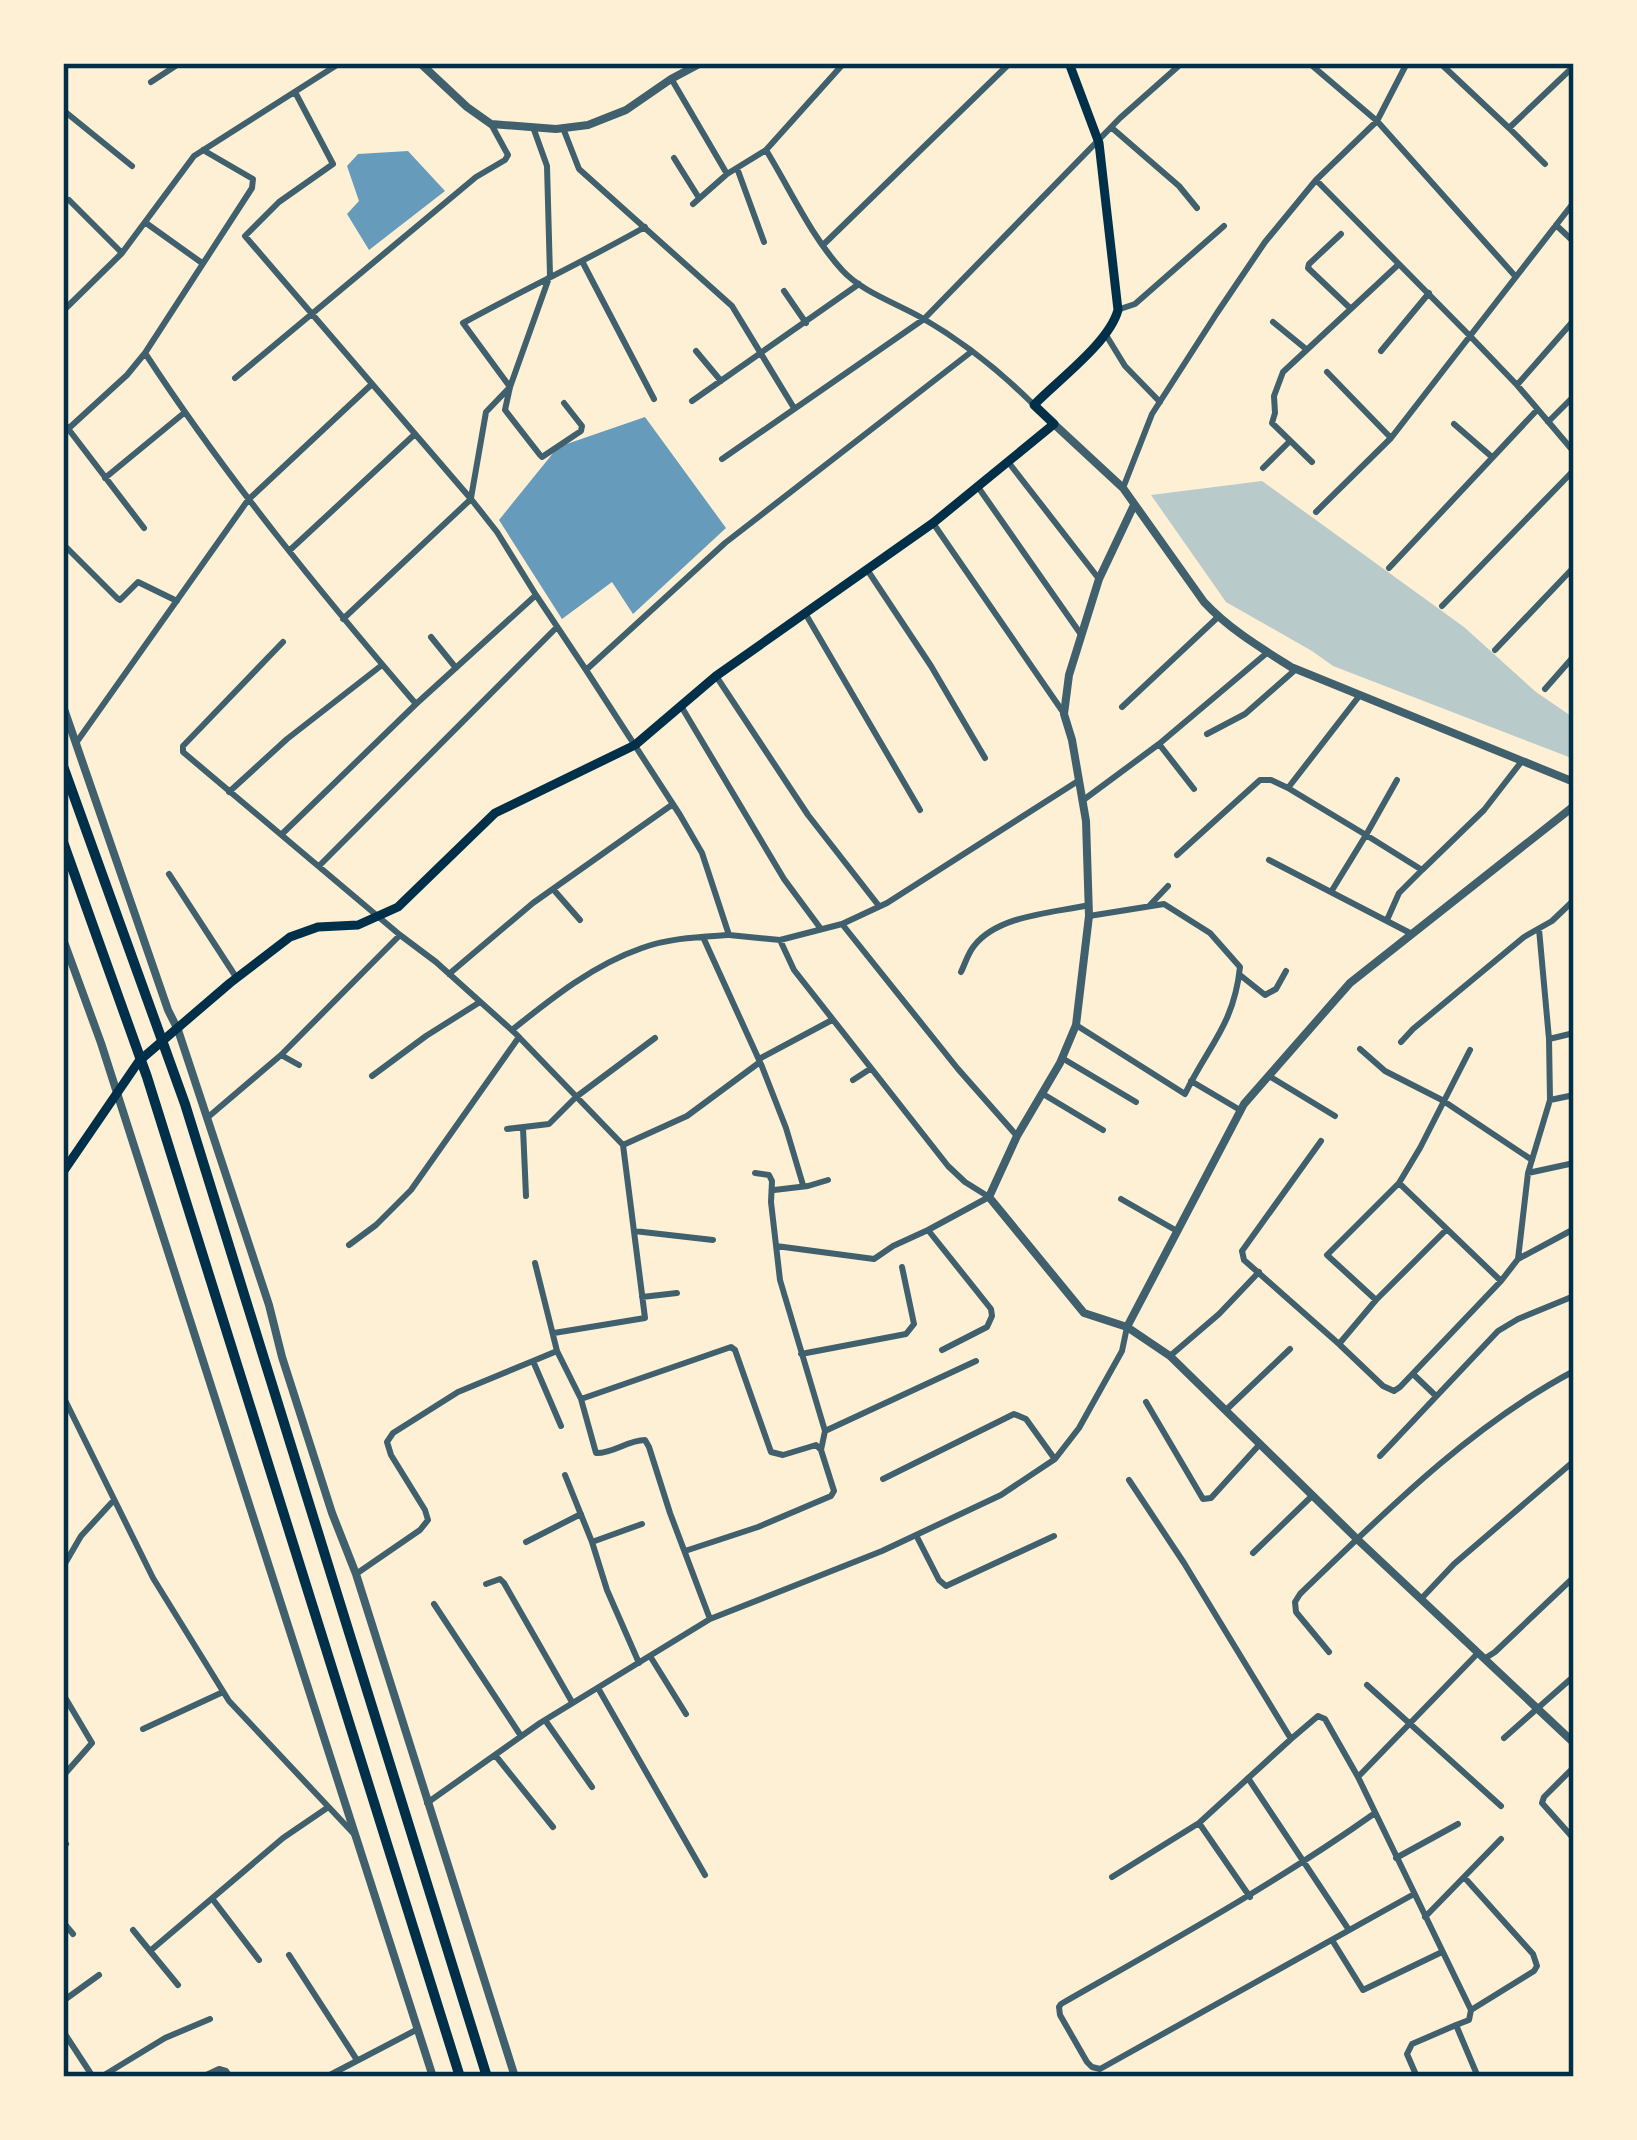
<svg xmlns="http://www.w3.org/2000/svg" width="1637" height="2140" viewBox="0 0 1637 2140" font-family="'Noto Sans',sans-serif">
<rect width="100%" height="100%" fill="#fdf0d5"/>
<!-- green -->
<path fill="#b9caca" d="M1262,481l202,146 72,65 38,26v41l-241,-93 -21,-15 -86,-49 -75,-107z"/>
<!-- water -->
<path fill="#669bbc" d="M408,151l37,40 -76,59 -22,-36 12,-13 -12,-35 11,-12z
M645,417l81,111 -93,86 -21,-32 -50,37 -63,-99 59,-73z"/>
<g fill="none" stroke-linecap="round" stroke-linejoin="round">
<!-- minor -->
<path stroke="#3f606c" stroke-width="6" d="M1309,63l68,58 139,156
M1440,63l69,65 65,-62
M672,80l55,94 39,-24 78,-87
M151,82l29,-19
M63,110l69,56
M563,128l16,41 153,137 62,102
M1112,128l67,58 18,22
M1509,128l36,36
M766,150c24,39 45,86 76,120 20,22 54,33 80,48 40,23 79,54 112,87
M674,158l25,40
M737,168l27,74
M69,200l53,53
M1574,202l-104,134 47,49 57,67
M693,204l34,-30
M146,223l56,40
M1556,225l18,17
M1341,234l-32,30 -1,4 42,40
M823,245l187,-182
M583,263l71,136
M784,291l22,32
M1120,309l15,-5 89,-78
M63,311l59,-58 72,-97 146,-93
M1273,322l33,27
M1106,335l19,31 35,36
M696,351l25,30
M1381,351l48,-58
M971,352l-246,191 -139,127 94,145 22,38 27,82 51,5 62,-16 45,-21 191,-122
M145,353c81,124 175,239 271,351
M1327,372l64,66
M235,378l241,-201 29,-17 3,-5 -17,-31
M1517,385l57,-65
M692,401l167,-117
M564,403l18,23 -1,5 -39,26 -2,-2 -35,-45 5,-23 -47,-64c60,-33 122,-62 182,-96
M63,422l81,106
M1548,422l26,-26
M1454,424l38,33
M68,429l59,-54 18,-22 107,-165 1,-9 -50,-29
M722,459l202,-140 196,-201 62,-55
M1312,462l-40,-39 3,-10 -1,-17 9,-24 116,-108
M1009,463l90,116
M1263,468l27,-27
M105,478l79,-65
M978,487l102,146
M1123,488l29,-74 65,-101 48,-71 51,-62 61,-59 30,-58
M471,498l15,-86 24,-25 40,-112 -3,-109 -14,-39
M1316,512l75,-74 79,-102 -154,-156
M933,523l130,189
M63,544l54,54 3,2 18,-18 39,19
M290,550l125,-116
M1389,568l148,-158
M868,571l63,95 54,92
M536,595l50,75
M1442,606l132,-136
M805,613l115,197
M343,619l128,-120
M431,637l25,31
M283,642l-100,104v6l217,183 36,27 79,71 108,112 22,173 -91,15
M1495,650l79,-83
M716,676l92,139 71,91
M1545,689l29,-33
M681,706l103,173 37,50
M1122,707l96,-90
M1207,734l38,-20 50,-44
M76,743l172,-243 124,-116
M1288,788l78,47 31,-55
M1194,789l-35,-45 109,-92
M229,792l58,-53 95,-74
M1082,801l77,-57
M282,834l134,-130 120,-109 -39,-63 -26,-33 -226,-263 34,-34 54,-38 -38,-72
M1177,855l83,-75h11l17,8 72,-93
M1269,860l143,74
M319,866l238,-239
M169,874l67,103
M553,889l27,31
M1331,892l35,-57 56,35 62,-60 38,-49
M1150,905l18,-19
M1387,920l12,-27 23,-23
M842,924l116,145 59,67
M1539,929l10,110 1,61 -22,73 -10,86 56,-30
M961,972c4,-8 7,-19 13,-26 24,-31 79,-33 115,-41
M449,974l84,-71 140,-99
M1240,975l25,20 11,-6 10,-18
M1076,1025l109,69c23,-48 49,-69 55,-127l-30,-34 -46,-29 -75,12
M512,1030c40,-32 81,-65 130,-82 27,-10 58,-11 86,-13
M1549,1039l25,-6
M1401,1042l12,-13 111,-92 28,-16 22,-21
M1360,1049l25,22 57,29 90,60
M281,1055l18,10
M1062,1058l74,44
M759,1059l73,-39
M761,1064l25,64 17,57
M372,1076l54,-40 54,-34
M1269,1076l66,40
M853,1080l17,-11
M1191,1081l49,29
M1043,1094l60,36
M1550,1100l24,-5
M207,1118l74,-63 119,-120
M523,1128l3,68
M507,1129l42,-5 27,-27 79,-59
M1321,1141l-79,110 2,9 95,84
M623,1145l64,-29 73,-54 -57,-125
M1528,1173l46,-10
M1399,1183l102,98 17,-22
M774,1190l34,-4 20,-6
M1121,1199l56,32
M1447,1229l-71,71 -37,44 44,42 11,5 6,-4 101,-106
M928,1230l63,79 1,7 -5,11 -45,23
M634,1231l79,9
M349,1245l27,-20 35,-35 108,-153
M776,1246l98,13 19,-13 35,-16 61,-33 -24,-15 -17,-16 -154,-196 -14,-30
M642,1297l35,-4
M1376,1300l-49,-45 72,-72 21,-35 50,-98
M557,1351l24,48 15,54c16,1 32,-13 49,-13l4,7 21,66 40,106
M801,1354l105,-20 8,-10 -12,-57
M1170,1356l49,-42 40,-42
M533,1361l24,-10 -22,-88
M1413,1374l23,22
M63,1396l90,182 76,123 125,133
M581,1399l150,-52 4,3 36,102 12,3 33,-10 5,5
M1146,1402l57,97 8,-1 49,-54
M1226,1410l64,-61
M825,1431l151,-70
M1380,1456l118,-125 20,-12 56,-23
M565,1475l27,67 15,48 32,73
M883,1479l131,-65 12,5 28,39
M1129,1480l55,83 107,176 27,-23 7,3 33,58 120,-124
M916,1535l23,45 7,6 108,-50
M526,1542l55,-28
M592,1542l50,-18
M685,1551l73,-24 73,-31 3,-5 -13,-41 4,-19 -45,-151 -9,-78 1,-21 -3,-6 -14,-2
M1253,1553l60,-58
M63,1567l18,-31 33,-36
M356,1574l64,-44 8,-10 -3,-10 -34,-55 -4,-13 6,-9 65,-41 75,-31 28,65
M486,1584l14,-5 4,4 68,119
M1421,1599l33,-35 120,-103
M434,1604l87,132
M1329,1652l-33,-40 -1,-10 5,-8c84,-81 170,-168 274,-223
M650,1656l36,58
M1484,1659l11,-7 79,-75
M1367,1685l134,121
M598,1688l107,187
M63,1694l29,49 -29,33
M545,1720l47,67
M143,1729l80,-37
M1504,1738l70,-62
M495,1755l58,72
M1574,1767l-30,30 -2,6 32,36
M1358,1777l113,233 -2,10 -13,5 22,52
M1248,1778l101,152
M427,1803l113,-80 170,-104 172,-68 119,-56 54,-36 24,-31 43,-77 5,-24
M1375,1813c-100,71 -207,130 -314,191l-2,3 1,8 27,47 5,5 8,2 314,-175
M1199,1823l51,74
M63,1846l3,-2
M1396,1858l62,-34
M1112,1877l87,-54 92,-84
M1464,1877l69,77 4,12 -3,5 -63,39
M214,1901l45,59
M1425,1917l76,-78
M63,1922l10,12
M133,1930l17,21
M1332,1940l31,50 79,-38
M289,1955l68,105
M178,1985l-28,-34 133,-113 44,-30
M63,2001l36,-26
M63,2031l30,46
M101,2077l64,-39 45,-19
M202,2077l17,-8 7,2 4,6
M326,2077l92,-48
M1417,2077l-10,-23 5,-10 44,-19"/>
<!-- tertiary -->
<path stroke="#3f606c" stroke-width="8" d="M420,63l47,44 24,17 65,5 32,-4 38,-15 45,-31 30,-16
M1054,424l69,64 81,114c25,27 57,46 87,65l283,115
M63,706l105,304 10,20 91,275 13,52 50,156 24,61 159,503
M1574,806l-224,177 -106,121 -117,223 43,29 187,183 217,204
M63,939l38,104 332,1034
M1127,1327l-43,-14 -95,-116 28,-61 43,-73 16,-38 13,-109 -3,-95 -14,-81 -8,-26 5,-39 30,-96 35,-74"/>
<!-- secondary -->
<path stroke="#003049" stroke-width="9" d="M63,1172l76,-111 91,-78 60,-46 28,-10 40,-2 40,-18 97,-94 140,-68 81,-69 217,-153 121,-99 -20,-19c24,-25 75,-62 84,-95l-19,-167 -30,-80"/>
<!-- trunk -->
<path stroke="#003049" stroke-width="10" d="M63,766l122,338 302,973
M63,842l84,235 313,1000"/>
</g>
<!-- border -->
<rect width="1637" height="2140" fill="none" stroke="#fdf0d5" stroke-width="132"/>
<rect x="66" y="66" width="1505" height="2008" fill="none" stroke="#003049" stroke-width="4.5"/>
</svg>
